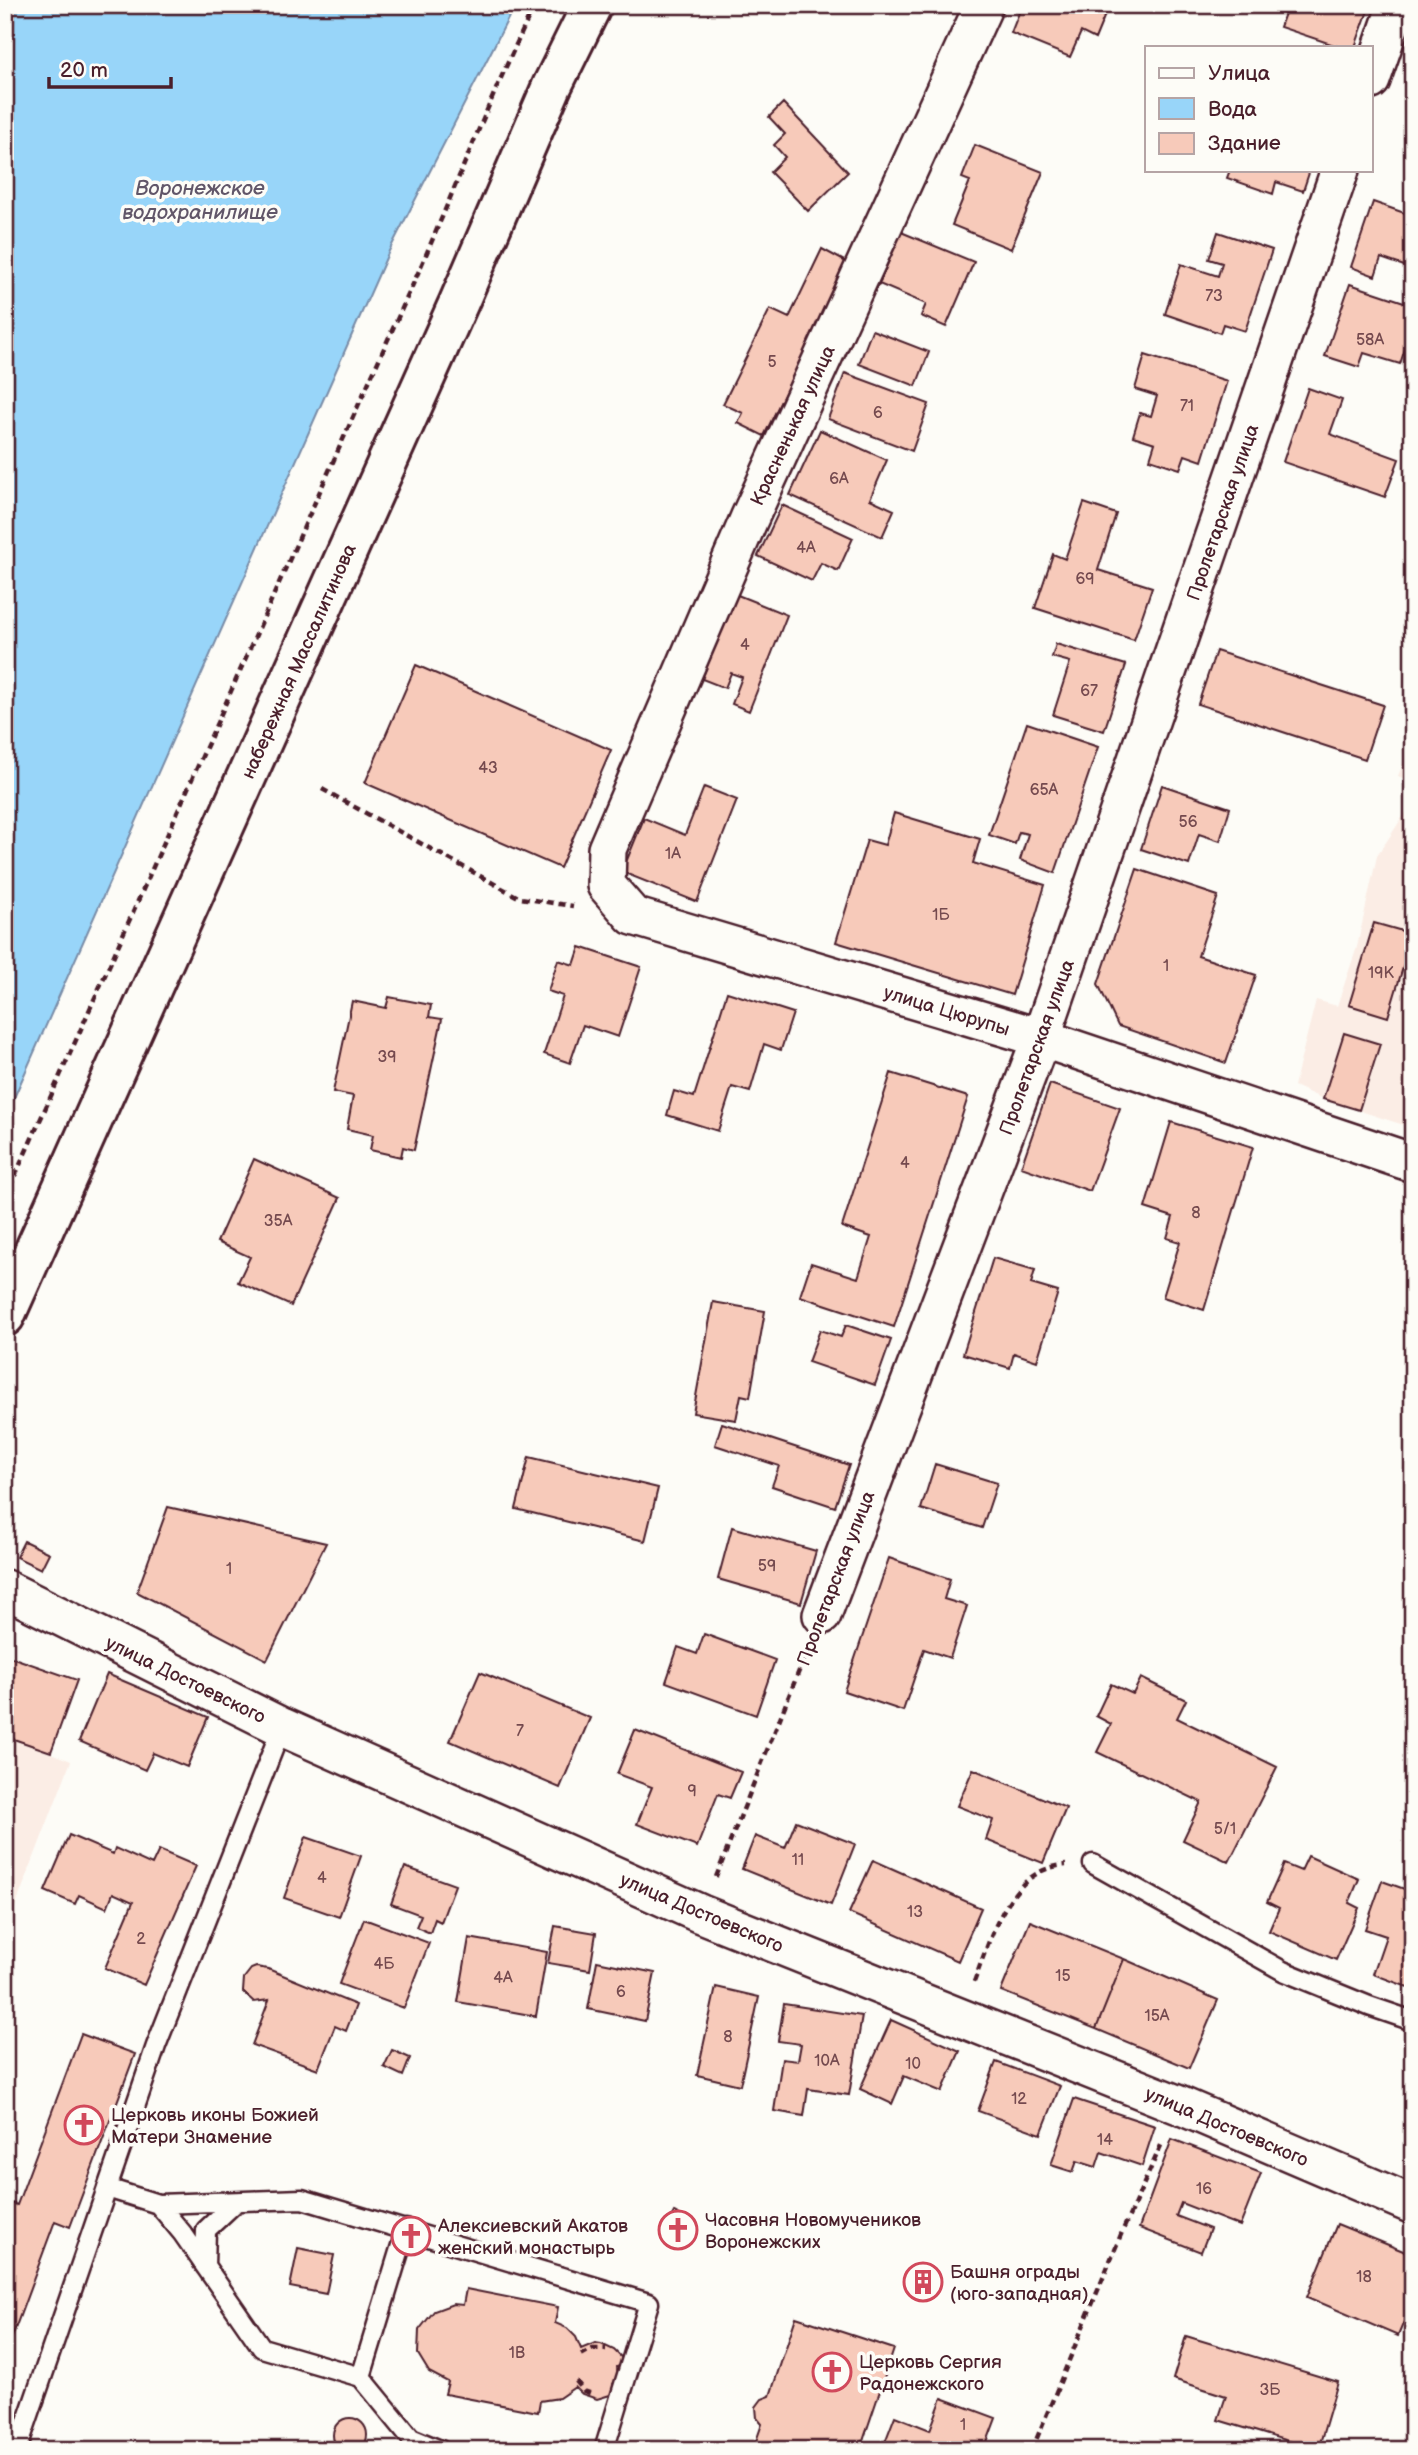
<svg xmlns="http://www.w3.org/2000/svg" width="1418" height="2455" viewBox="0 0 1418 2455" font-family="'Balsamiq Sans',sans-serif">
<rect width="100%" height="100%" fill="#fdfcf7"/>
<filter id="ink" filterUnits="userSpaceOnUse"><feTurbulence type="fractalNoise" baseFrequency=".0143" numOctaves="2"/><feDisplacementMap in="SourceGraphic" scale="14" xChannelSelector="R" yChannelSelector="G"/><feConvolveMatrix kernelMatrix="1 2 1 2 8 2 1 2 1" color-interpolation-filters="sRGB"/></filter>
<g filter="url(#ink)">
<!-- built -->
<path fill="#fbede5" d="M1413,739v43l-15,-6z
M1413,801v327l-90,-29 -29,-13 22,-86 21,6 20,-59 20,-91z
M5,1735l66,26 -66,172z"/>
<!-- water -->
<path fill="#98d5f9" stroke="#798ca7" stroke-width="2" d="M5,5h510l-126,246 -384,867z"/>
<!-- building -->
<path fill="#f7caba" stroke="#4a1f2b" stroke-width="2" d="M1022,5l10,3 2,-3h75l-14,34 -14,-7 -11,25 -59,-24z
M1288,5h82l-15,42h-15l-60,-20z
M783,103l65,69 -40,39 -38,-39 15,-15 -11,-12 11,-11 -16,-17z
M975,145l68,27 -32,77 -59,-24 18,-44 -8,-3z
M1230,170h80l-7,21 -27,-9 -3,12 -46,-16z
M1373,202l40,14v53l-32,-11 -6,18 -24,-9z
M901,232l73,30 -28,65 -25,-11 5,-12 -47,-20z
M1218,232l54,18 -27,81 -22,-7 -3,9 -55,-19 16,-50 37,12 4,-13 -13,-4z
M822,249l26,14 -84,173 -26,-13 5,-10 -20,-9 47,-95 19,9z
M1350,284l63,21v20l-13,39 -36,-11 -5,14 -34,-11z
M872,330l57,22 -13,34 -57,-22z
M1145,355l82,26 -25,80 -17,-6 -5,14 -30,-10 5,-16 -22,-7 7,-23 11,3 6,-20 -22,-7z
M845,373l84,31 -17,47 -84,-32z
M1308,388l34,12 -12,34 69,25 -14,38 -102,-35z
M820,430l67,30 -17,39 24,11 -12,27 -92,-42z
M1084,503l32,11 -18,56 54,17 -18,53 -99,-32 18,-54 12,5z
M782,505l71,33 -15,33 -17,-8 -9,18 -54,-25z
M735,594l52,21 -38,96 -17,-7 10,-27 -11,-4 -6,15 -23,-9z
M1056,644l70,21 -22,66 -51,-16 17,-53 -18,-5z
M1216,651l167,54 -18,54 -167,-55z
M416,665l195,85 -51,118 -195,-85z
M1027,723l71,24 -43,126 -35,-13 8,-26 -9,-2 -4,12 -26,-9z
M1162,785l68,23 -10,33 -21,-7 -10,31 -48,-16z
M704,787l33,13 -40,102 -75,-30 22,-54 41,17z
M894,813l86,26 -7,24 72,22 -33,110 -176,-53 31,-102 18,5z
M1137,869l81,27 -20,60 58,19 -30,88 -108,-37 -20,-42z
M1374,923l39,11 -25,83 -39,-12z
M580,947l61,20 -23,70 -35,-12 -13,38 -26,-9 19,-58 -15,-5 10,-31 16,5z
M727,992l66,21 -12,37 -17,-6 -14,48 -18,-5 -14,44 -51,-16 7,-24 20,6z
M389,997l42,8 -2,12 13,2 -28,131 -11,-3 -2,10 -31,-7 3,-15 -26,-6 6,-33 -20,-4 19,-91 34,7z
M1344,1033l36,11 -21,66 -36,-11z
M891,1073l77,24 -74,230 -94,-31 11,-33 47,15 13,-41 -29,-10z
M1050,1084l70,24 -30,83 -69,-24z
M1171,1122l82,25 -49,163 -41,-13 17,-55 -13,-4 6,-21 -28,-9z
M254,1159l86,39 -49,108 -53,-24 12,-25 -33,-15z
M993,1258l42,12 -4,14 27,8 -21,69 -23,-8 -4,15 -47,-14z
M713,1302l52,9 -15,86 -9,-2 -5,25 -43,-7z
M846,1325l45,15 -16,45 -67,-23 12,-32 21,7z
M722,1423l127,42 -14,42 -63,-21 7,-20 -64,-21z
M529,1457l129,31 -13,53 -129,-32z
M935,1464l62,19 -15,45 -61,-19z
M168,1507l158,36 -59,117 -130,-68z
M732,1527l84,24 -15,52 -83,-24z
M24,1541l25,12 -8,16 -25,-12z
M889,1558l61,21 -6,20 23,7 -17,52 -26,-9 -21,62 -59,-20z
M704,1634l71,26 -19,55 -90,-33 12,-35 19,7z
M5,1655l72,25 -26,72 -46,-16z
M480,1672l110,46 -30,70 -110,-47z
M107,1674l101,43 -21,50 -34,-14 -8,17 -66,-29z
M1141,1678l45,22 -9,18 100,49 -48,95 -46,-22 18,-38 -104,-50 14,-28 -15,-8 15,-32 22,10z
M635,1730l106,42 -11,26 -12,-4 -21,53 -60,-23 15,-37 -35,-13z
M973,1769l93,39 -23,55 -57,-23 7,-20 -36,-14z
M796,1821l59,23 -24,61 -89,-36 13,-33 30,12z
M69,1835l44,19 2,-6 37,17 7,-15 37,16 -52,119 -39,-17 28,-66 -20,-9 -6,15 -28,-13 -4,9 -30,-13z
M306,1837l55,19 -22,61 -55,-19z
M1308,1856l51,23 -10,24 10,5 -23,52 -67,-29 10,-23 -12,-6 17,-38 17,7z
M873,1860l108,48 -23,53 -109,-48z
M405,1867l50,18 -14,37 -6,-3 -5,14 -14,-6 5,-12 -30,-11z
M1382,1881l31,11v97l-40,-15 13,-38 -21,-7z
M364,1919l65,24 -25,65 -65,-24z
M1030,1921l94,38 -28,70 -95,-38z
M555,1926l41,7 -6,37 -42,-7z
M469,1938l78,14 -11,64 -78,-14z
M1124,1959l94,41 -29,68 -93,-39z
M597,1961l58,12 -10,48 -57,-12z
M256,1967l12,2 88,36 -10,26 -11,-5 -17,43 -66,-24 17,-45 -15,2 -11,-10 1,-14 7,-9z
M716,1987l43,10 -19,88 -43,-10z
M784,2004l78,12 -13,79 -41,-6 -4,27 -30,-5 8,-52 16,2 3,-17 -23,-3z
M891,2020l69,31 -18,41 -38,-16 -12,28 -32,-15z
M81,2034l54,20 -65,173 -15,-6 -50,135v-155l12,4z
M392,2050l18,8 -7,18 -19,-9z
M996,2062l64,24 -19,48 -63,-23z
M1074,2099l81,27 -13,40 -41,-14 -5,15 -19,-6 -4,11 -22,-7z
M1172,2139l89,34 -21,53 -59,-23 -5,13 34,13 -9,23 -62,-24z
M674,2212l20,11 -12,24 -21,-11z
M1337,2224l76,31v45l-15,36 -91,-39z
M298,2248l36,7 -8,39 -36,-7z
M908 2281a15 15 0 1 1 30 0a15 15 0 1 1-30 0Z
M466,2289l92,18 -3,16 12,5 9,9 5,12 14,-6 6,1 13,6 7,7 3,7 -7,3 1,10 -5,7 4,6 -7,5 -13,4 -15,-5 -7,-7 -16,11 -19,3 -2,11 -93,-18 3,-12 -19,-10 -11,-18 1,-24 15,-19 19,-7 10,1z
M796,2317l98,32 -34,101h-107l9,-26 -5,-6 -1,-11 6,-8 8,-3z
M1186,2336l152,46 -20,68 -100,-30 8,-24 -53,-17z
M942,2398l54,20 -12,32h-102l13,-34 35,14z
M5,2409l8,3 -8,29z
M333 2435a17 17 0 1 1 34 0a17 17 0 1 1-34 0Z"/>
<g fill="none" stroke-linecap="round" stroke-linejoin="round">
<defs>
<path id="service" d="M1093,1864l190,107 86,35 44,15
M107,2188l51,16 25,30 79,114 99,29 50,61 29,12
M158,2204l144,-5 347,104 -45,147
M205,2266l1,-36 30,-28
M361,2377l45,-148
M17,2450l139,-404 126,-319"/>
<path id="minor" d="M984,5l-235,514 -142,330 -1,36 27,31 408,122 372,125
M1371,80l26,-75
M5,1589l277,138 419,187 478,191 234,100
M822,1615l219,-577 299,-868"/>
<path id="secondary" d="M5,1316l454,-1014 93,-216 40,-81"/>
</defs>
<!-- service casing -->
<use href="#service" stroke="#4a1f2b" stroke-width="23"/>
<!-- minor casing -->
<use href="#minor" stroke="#4a1f2b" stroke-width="42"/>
<!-- secondary casing -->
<use href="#secondary" stroke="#4a1f2b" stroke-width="44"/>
<!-- path -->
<path stroke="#4a1f2b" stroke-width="4.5" stroke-dasharray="7 5" stroke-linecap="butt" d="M322,789l198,109 53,8
M5,1198c138,-305 271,-612 409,-916 41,-92 76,-186 121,-277
M716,1877l91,-226
M974,1982c17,-45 35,-114 92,-117
M581,2355l11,-6h14
M576,2381l8,10 8,3
M1032,2450l90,-218 41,-91"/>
<!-- service -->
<use href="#service" stroke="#fdfcf7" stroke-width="18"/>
<!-- minor -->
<use href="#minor" stroke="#fdfcf7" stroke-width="37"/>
<!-- secondary -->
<use href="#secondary" stroke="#fdfcf7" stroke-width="38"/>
</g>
</g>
<!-- icons -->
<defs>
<symbol id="church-ring" viewBox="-11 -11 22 22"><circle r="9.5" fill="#fdfcf7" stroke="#d1495b" stroke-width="1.5"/><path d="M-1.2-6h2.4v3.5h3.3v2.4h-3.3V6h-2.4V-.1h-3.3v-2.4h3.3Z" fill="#d1495b"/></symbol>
<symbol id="building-ring" viewBox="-11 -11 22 22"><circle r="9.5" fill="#fdfcf7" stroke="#d1495b" stroke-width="1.5"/><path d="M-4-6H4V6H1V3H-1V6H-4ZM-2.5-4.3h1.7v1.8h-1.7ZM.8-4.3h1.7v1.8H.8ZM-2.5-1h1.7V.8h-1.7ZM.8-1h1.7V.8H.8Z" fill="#d1495b"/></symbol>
</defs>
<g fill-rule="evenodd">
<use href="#church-ring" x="62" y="2103" width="44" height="44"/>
<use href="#church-ring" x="656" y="2208" width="44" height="44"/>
<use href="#church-ring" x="389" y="2214" width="44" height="44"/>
<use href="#building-ring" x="901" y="2260" width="44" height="44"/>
<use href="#church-ring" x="810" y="2350" width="44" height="44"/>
</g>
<g text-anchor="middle" stroke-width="7" stroke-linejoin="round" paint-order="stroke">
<!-- number labels -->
<g font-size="16" fill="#754a4f">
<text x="1214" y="301">73</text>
<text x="1370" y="345">58А</text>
<text x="772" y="367">5</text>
<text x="1187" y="411">71</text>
<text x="878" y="418">6</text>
<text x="839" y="484">6А</text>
<text x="806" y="553">4А</text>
<text x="1085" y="584">69</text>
<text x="745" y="650">4</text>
<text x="1089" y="696">67</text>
<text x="488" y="773">43</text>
<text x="1044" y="795">65А</text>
<text x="1188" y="827">56</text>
<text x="673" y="859">1А</text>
<text x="941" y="920">1Б</text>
<text x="1166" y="971">1</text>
<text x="1381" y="978">19К</text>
<text x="387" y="1062">39</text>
<text x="905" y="1168">4</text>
<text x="1196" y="1218">8</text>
<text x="278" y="1226">35А</text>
<text x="767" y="1571">59</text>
<text x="229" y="1574">1</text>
<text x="520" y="1736">7</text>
<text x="692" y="1796">9</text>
<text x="1225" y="1834">5/1</text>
<text x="798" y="1865">11</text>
<text x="322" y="1883">4</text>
<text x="915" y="1917">13</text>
<text x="141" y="1944">2</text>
<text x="384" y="1969">4Б</text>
<text x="1063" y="1981">15</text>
<text x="503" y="1983">4А</text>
<text x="621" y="1997">6</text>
<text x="1157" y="2021">15А</text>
<text x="728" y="2042">8</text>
<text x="827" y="2066">10А</text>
<text x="913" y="2069">10</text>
<text x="1019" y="2104">12</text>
<text x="1105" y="2145">14</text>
<text x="1204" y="2194">16</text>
<text x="1364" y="2282">18</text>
<text x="517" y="2358">1В</text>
<text x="1270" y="2395">3Б</text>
<text x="963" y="2430">1</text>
</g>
<!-- street labels -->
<g font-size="19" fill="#4a1f2b" stroke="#fdfcf7">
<text transform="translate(792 425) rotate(-65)" y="7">Красненькая улица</text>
<text transform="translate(1222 512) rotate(-71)" y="7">Пролетарская улица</text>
<text transform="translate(298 661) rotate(-66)" y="7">набережная Массалитинова</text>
<text transform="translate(947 1010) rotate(17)" y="7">улица Цюрупы</text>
<text transform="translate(1036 1047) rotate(-70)" y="7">Пролетарская улица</text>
<text transform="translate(835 1578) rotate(-69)" y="7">Пролетарская улица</text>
<text transform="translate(186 1679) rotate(26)" y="7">улица Достоевского</text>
<text transform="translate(702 1912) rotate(23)" y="7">улица Достоевского</text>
<text transform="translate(1227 2126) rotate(23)" y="7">улица Достоевского</text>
</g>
<!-- poi labels -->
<g font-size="19" fill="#4a1f2b" stroke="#fdfcf7" text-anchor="start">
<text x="111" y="2121">Церковь иконы Божией<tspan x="111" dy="22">Матери Знамение</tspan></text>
<text x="705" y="2226">Часовня Новомучеников<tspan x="705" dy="22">Воронежских</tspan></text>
<text x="438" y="2232">Алексиевский Акатов<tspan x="438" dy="22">женский монастырь</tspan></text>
<text x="950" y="2278">Башня ограды<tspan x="950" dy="22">(юго-западная)</tspan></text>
<text x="859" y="2368">Церковь Сергия<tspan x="859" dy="22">Радонежского</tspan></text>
</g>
<!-- water labels -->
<g font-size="21" font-style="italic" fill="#615669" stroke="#fdfcf7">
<text x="200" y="195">Воронежское<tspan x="200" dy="24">водохранилище</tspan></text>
</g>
</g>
<!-- margin -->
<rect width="1418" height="2455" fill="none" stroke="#fdfcf7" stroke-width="28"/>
<rect x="14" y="14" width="1390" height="2427" fill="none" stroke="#4a1f2b" stroke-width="2.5" filter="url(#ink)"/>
<!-- legend -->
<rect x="1145" y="46" width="228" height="126" fill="#fdfcf7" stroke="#b5a4a5" stroke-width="2"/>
<rect x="1159" y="68" width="35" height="10" fill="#fdfcf7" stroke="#b5a4a5" stroke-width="2"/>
<text x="1208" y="80" font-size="21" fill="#4a1f2b">Улица</text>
<rect x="1159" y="98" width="35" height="21" fill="#98d5f9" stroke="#b5a4a5" stroke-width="2"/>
<text x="1208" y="116" font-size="21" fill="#4a1f2b">Вода</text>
<rect x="1159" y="133" width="35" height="21" fill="#f7caba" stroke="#b5a4a5" stroke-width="2"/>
<text x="1208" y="150" font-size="21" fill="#4a1f2b">Здание</text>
<!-- scale -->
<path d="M49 77v10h122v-10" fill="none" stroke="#4a1f2b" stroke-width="3.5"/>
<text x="60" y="77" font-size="21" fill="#4a1f2b" stroke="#fdfcf7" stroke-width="5" paint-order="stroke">20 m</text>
</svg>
